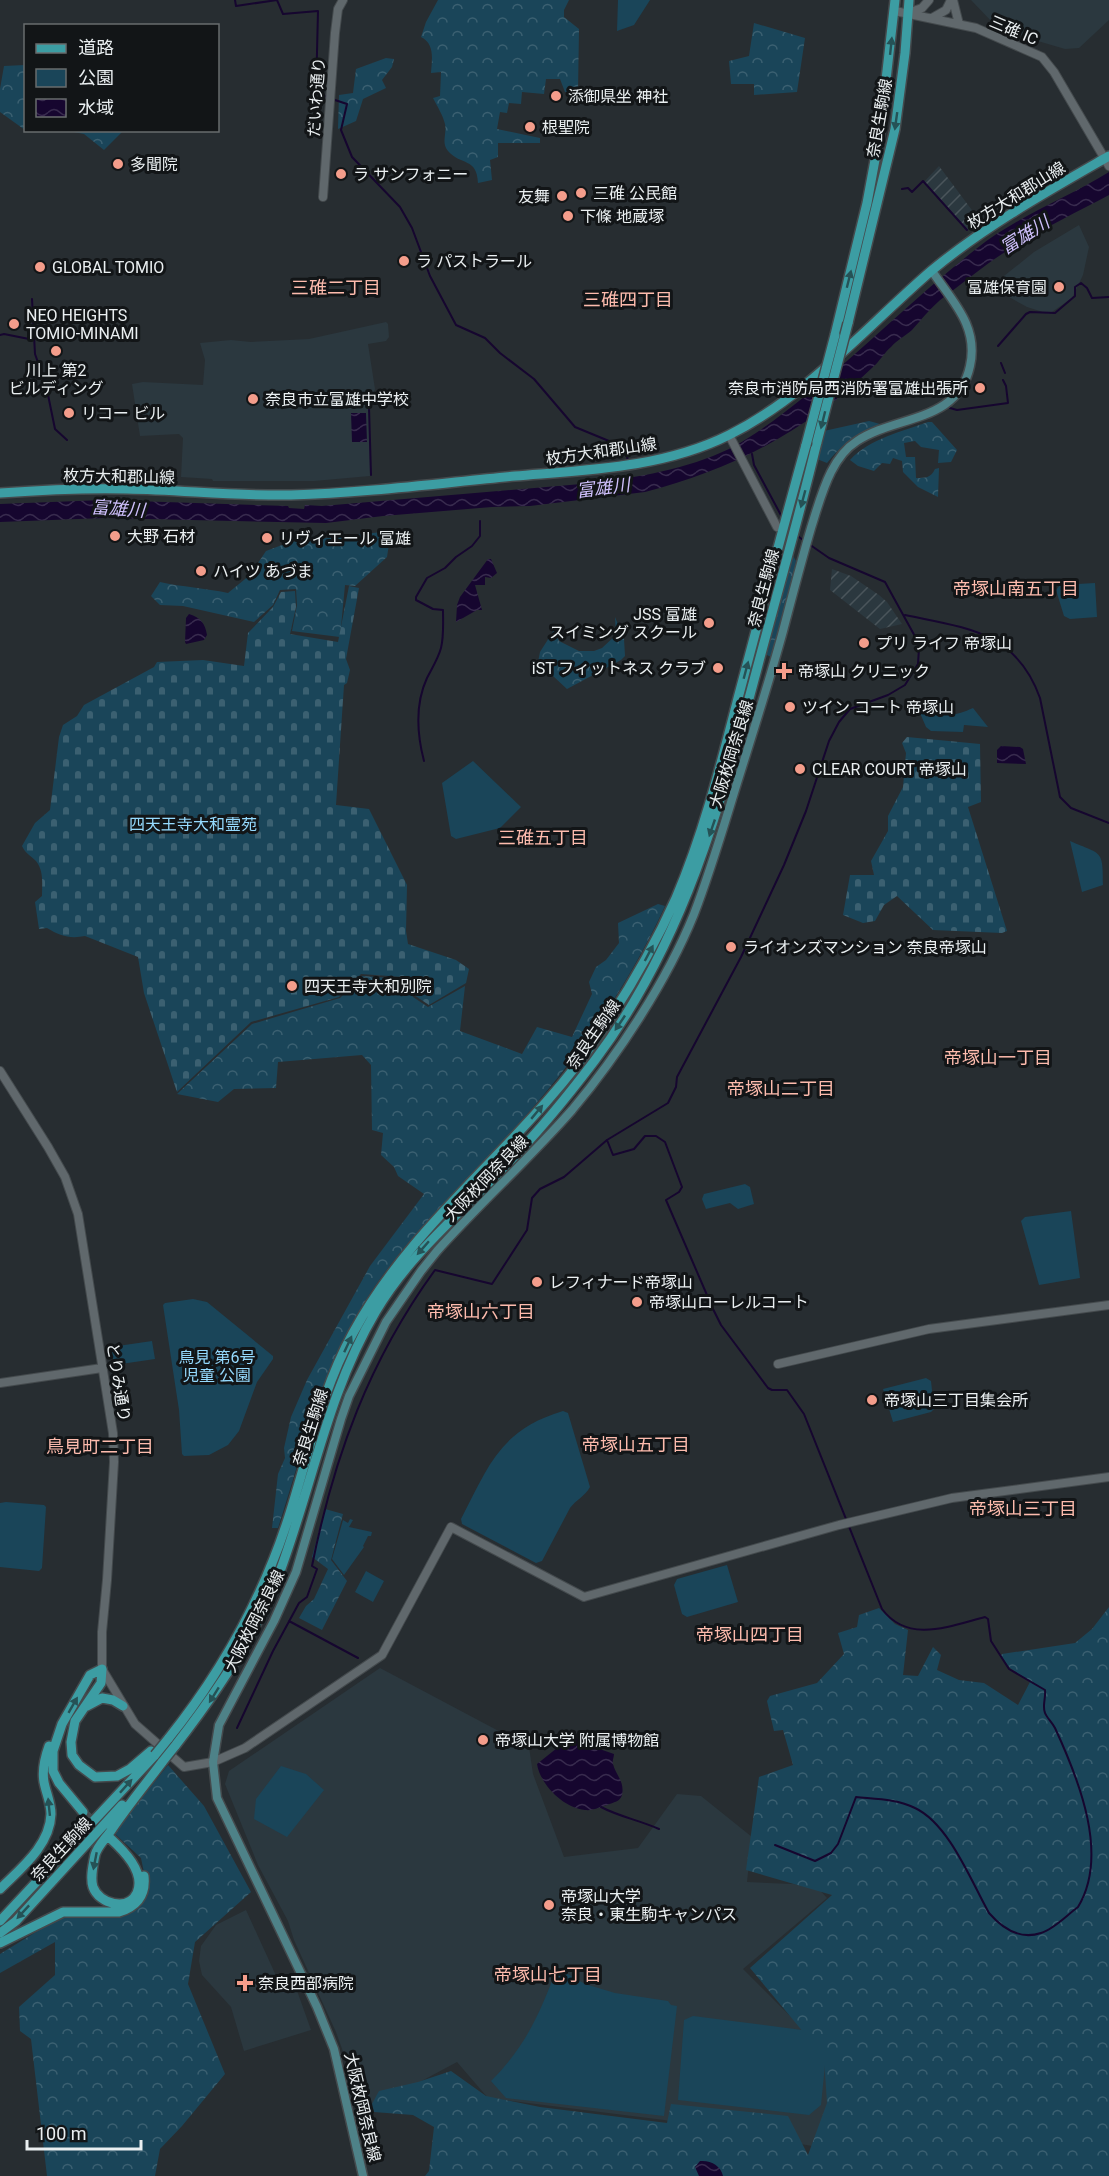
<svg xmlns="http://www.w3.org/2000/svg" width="1109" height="2176" viewBox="0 0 1109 2176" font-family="Roboto,'Noto Sans JP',sans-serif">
<defs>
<pattern id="industrial-furrows" width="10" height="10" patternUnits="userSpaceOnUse" patternTransform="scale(1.5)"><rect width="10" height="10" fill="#2b383f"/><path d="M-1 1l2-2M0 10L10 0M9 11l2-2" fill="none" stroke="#4a555b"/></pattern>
<pattern id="forest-crowns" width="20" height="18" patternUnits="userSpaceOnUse" patternTransform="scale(1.5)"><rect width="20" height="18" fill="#1a4559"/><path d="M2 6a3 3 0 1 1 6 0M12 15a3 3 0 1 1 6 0" fill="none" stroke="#3b6071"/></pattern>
<pattern id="cemetery-stones" width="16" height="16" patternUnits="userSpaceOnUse" patternTransform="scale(1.5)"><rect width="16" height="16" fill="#1a4559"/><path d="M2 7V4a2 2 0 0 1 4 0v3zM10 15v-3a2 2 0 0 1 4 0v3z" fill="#3b6071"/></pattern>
<pattern id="water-waves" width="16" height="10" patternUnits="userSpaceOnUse" patternTransform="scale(1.5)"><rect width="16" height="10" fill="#16062f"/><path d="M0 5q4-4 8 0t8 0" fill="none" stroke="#382b4e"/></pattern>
</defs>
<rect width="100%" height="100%" fill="#272d31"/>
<!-- built -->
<path fill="#2b383f" d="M971,0h138v20l-30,28 -14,1 -34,-10 -38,-16z
M1079,225l10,22 -6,28 -11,23 -23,16 -22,-7 -18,-10 -10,-17 35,-28z
M386,322l2,2 1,13 -3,4 -18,3 7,45 -6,20 1,67 -56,5h-101l-1,-2 -31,-2 2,-39 -4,-4 -39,2 -8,-52 11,-2 60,3 2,-25 -5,-17 31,-3 20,2 58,-3z
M380,1668l149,79 4,27 31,83 74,-9 39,-54 24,2 51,41 -5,45 68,3 12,13 -84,71 91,91 1,90 -171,-30 -176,-22 -31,-36 -97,52 -9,-40 -15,-42 -42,-92 -6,-19 -30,-56 -33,-81 4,-13z
M246,1910l32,70 6,7 11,-2 16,45 -67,21 -13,-44 -29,-32 -3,-14 2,-15 15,-21z"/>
<!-- industrial -->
<path fill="url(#industrial-furrows)" d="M939,166l41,55 -12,9 -44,-48z
M832,569l19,7 28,19 8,7 15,22 -22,5 -50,-39z"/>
<!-- green -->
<path fill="#1a4559" d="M618,0h32l-16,25 -17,6z
M1095,583l2,34 -27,2 -6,-3 -8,-26 4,-5z
M931,707c14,12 26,8 42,1l15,19 -24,-2 -1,7 -32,-1 -5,-4 -6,-14z
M473,761l48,46 -21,21 -44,11 -5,-3 -9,-53z
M1070,841c32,14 33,8 33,44l-21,7z
M745,1184l5,3 4,17 -16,5 -8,-6 -24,6 -4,-10 2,-5z
M1071,1211l9,67 -41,7 -18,-64 4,-4z
M193,1299l14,3 66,54v3l-16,23 -18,49 -11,14 -19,10 -25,1 -2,-2 -3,-44 -16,-105 2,-2z
M152,1341l3,18 -41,6 -3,-18z
M926,1378l5,3 3,28 -3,3 -38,10 -10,-33z
M563,1411l5,2 22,74c-5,9 -14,13 -20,21l-28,53 -6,2 -74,-39 -1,-5c28,-54 39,-89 102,-108z
M6,1502l38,3 2,2 -4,61 -3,3 -39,-4v-64z
M350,1519l3,1 -4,7 23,5 -1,4h-3l-5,10 1,1 -20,28 -12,-16 11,-39 5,3z
M727,1565l11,37 -51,15 -5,-3 -8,-29 3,-6z
M366,1571l18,10 -11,21 -18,-10z
M281,1766l25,8 18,16 -37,47 -33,-18 2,-20z
M557,1968l28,16 30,9 53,8 3,4 6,1 -13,110 -158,-18 -15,-17c35,-35 49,-68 66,-113z
M693,2016l109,14 24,25 -5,50 -12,10 -131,-15 6,-80z"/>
<!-- forest -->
<path fill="url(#forest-crowns)" d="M438,0h131l-5,10v7l15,12 -1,62 -13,1 -5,-13h-14l-2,15 -22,-2 -1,12 -12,-1 -2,10 -7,-1 -3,17 43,9v5h-42v14l-8,3 2,20 -14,3c-1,-26 -17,-17 -30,-32 -7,-8 -1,-17 -3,-27 -2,-9 -8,-18 -12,-26l7,-2 1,-24 -10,1c1,-14 4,-29 -10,-36l5,-15z
M754,23l51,15 -8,54 -43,3v-11h-23l-2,-23 20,-5z
M386,58l8,1 -2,8 -10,13 4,8 -23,11 -7,22 -18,8 1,-34 14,-2 3,-24z
M25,65h1l-1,65 -25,-18v-23l4,-23z
M69,131h54l-19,19 -20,-16z
M869,421l11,3c-22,8 -38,20 -53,39l-10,-4 7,-28z
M928,422h4l25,28 -6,12 -13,1 1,-13 -18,-3 -6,-6 -11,2 2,14h9l1,21c9,0 15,0 19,-9l4,-1 -1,29 -20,-10 -15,-15 -1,-11 -9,-3 -3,6 -8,-1 -8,8 -16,-5 -8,-6c20,-22 52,-28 78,-38z
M391,531l-4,26 -32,29 -10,-1 -5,52 -48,-6 5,-26 -1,-16 -16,1 -7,15 -19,17 -71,-16 -23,-1 -9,-9 9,-14c22,5 45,6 68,11l22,-18 16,-24 24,-9z
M792,554l4,7 -3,14 -22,82 -6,-3z
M615,617l9,22 1,17 -4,4 -54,29 -29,-27 2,-10 14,-22 5,11 20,10h15l8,-3 14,-13z
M658,904l7,2c-40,87 -95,162 -159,232 -49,54 -104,103 -142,165 -43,69 -61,148 -86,225h-6l6,-54 7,-16 -1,-10 7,-31 16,-37 63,-114 54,-72 -26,-18 -4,-9 -13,-12 2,-22 -11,-3 -1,-65 -9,-10 -84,7 -2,26 -42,1 -16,13 -41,-8 75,-70 88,-26 22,-22 41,3 10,18 15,10 37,-21 -5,45 62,23 15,-27 35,10 20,-43 -3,-12 7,-15 10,-7 13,-17 -1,-20z
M325,1509l18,5 -12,46 16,21 -25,49 -23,-12 7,-12 8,-7 14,-30 -16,-12z
M1109,1607v569h-684l4,-5 5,-44 -21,-12 -39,-3 -2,-8 7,-13 39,-9 33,-11 35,25 54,11 127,16 4,-19 117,12 20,39 19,-52 -3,-46 -74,-89 82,-73 -86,-25 13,-93 34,-12 -10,-35 -9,1 -7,-30 3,-5 47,-13 27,-29 -6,-21 19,-6 2,-12 20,-7 16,16 13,6 -5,45 15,1 15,-29 8,8 -4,15 22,10 25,3 34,22 12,-23 -20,-14 -9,-12 1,-2 73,-11 17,-14z
M168,1765l36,41 47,86 -56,50 -7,42 37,90 -43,52 -22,23 -5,27h-108l-16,-137 -11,-8 -1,-24 36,-32v-33l-55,31v-19l62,-38h63l14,-10 8,-19 -6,-29 -27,-25z"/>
<!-- cemetery -->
<path fill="url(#cemetery-stones)" d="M349,586l10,2 -13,71 4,11 -3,13 -3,2 -8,120 33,4 38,76 -1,46 2,13 48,16 13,9 -3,14 -37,22 -15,-10 -11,-18 -42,-3 -22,23 -88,25 -74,70 -33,-99 -6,-36 -53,-21c-15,3 -25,0 -38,-8l-8,1 -4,-27 7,-6c0,-12 2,-25 -6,-35 -6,-6 -10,-7 -14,-15l13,-23 15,-13 9,-73 4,-12 14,-9 7,-11 70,-38 3,-5 46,-2 41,6 4,-33 25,-26 8,-15 14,-1 1,16 -6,27 48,8z
M907,737l73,7 1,58 -13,5 39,124 -5,2 -69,-3 -36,-34 -13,9 -9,16 -12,2 -20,-8 7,-40h24l-3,-14 17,-30v-15l15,-29 3,-34 -4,-10z"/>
<!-- water -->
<path fill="url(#water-waves)" d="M1109,172v23c-36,19 -73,37 -107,59 -20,13 -39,29 -58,43 -12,9 -22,22 -32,33 -7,6 -15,10 -21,17 -7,6 -11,14 -18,20 -65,63 -141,103 -228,125l-115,14 -38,1 -109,9 -57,7 -222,-5 -104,4v-18l104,-4 184,6 1,2 15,1 1,-4 17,1 271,-23c46,-6 94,-14 136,-34 27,-14 51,-33 75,-52 59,-47 112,-101 172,-148 40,-32 89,-50 133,-77z
M351,413h15l1,29h-15z
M488,559h3l6,14 -6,5 -6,-1v8h-10l7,25h-5l-21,12 1,-17 3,-8z
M189,614c12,4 16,9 18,21l-3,5 -18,4 -1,-2 1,-24z
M1001,746l19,1 3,2 3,15 -29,-1v-13z
M572,1736l16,9 26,9c0,3 -2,7 -1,10 2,10 12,17 9,31 -2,7 -8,7 -15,10 -7,2 -14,6 -22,5 -22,-2 -45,-26 -48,-46z
M700,2161c11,-1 21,5 23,15h-24l-4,-9z"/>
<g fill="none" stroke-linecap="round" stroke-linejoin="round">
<!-- stream -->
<path stroke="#16062f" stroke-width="2" d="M235,0l1,6 41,-6 6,14 35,-3 -2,82 11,4
M332,99l15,5 -6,26 11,27 48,50 12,21 18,48 26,49 29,13 15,15 34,26 41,48 51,21 2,15
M902,189l6,-1 4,4 11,-11 44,49
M32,299l3,55 11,31 9,44 12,11
M0,335l4,-1 30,6
M998,346l28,-32 4,-2 25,1 20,-17v-9l6,-4 6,5 5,10 17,-1
M1001,363l4,10
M369,408l2,67
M950,408l7,2 51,-7 -2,-17 -3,-6
M752,454l2,11 29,54
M905,615c61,13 111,16 135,83l20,99 11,11 38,15
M424,761c-7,-27 -9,-57 3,-83 5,-10 11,-19 14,-30 3,-12 2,-25 2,-38l-10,-1 -17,-9v-3l11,-19 18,-10 11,-11 16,-11 8,-10v-15
M607,1140l6,15 21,-6 11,-13h11l9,6 17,45 -3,5 -13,8 47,109 8,16 47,63 4,2h15l17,24 78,195c26,35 68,17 103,8l3,2 3,22 18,28 36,21c1,8 -3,16 0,23 2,5 7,9 10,15 25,54 54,128 23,179 -11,8 -24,22 -37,26 -21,7 -39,-5 -52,-20 -18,-32 -40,-89 -74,-105 -18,-9 -39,-9 -59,-11l-18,47 -7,9 -16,8 -40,-16
M289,1621l69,37
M237,1728l36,-77 26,-48 8,-6 10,-28 -5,-3c22,-110 57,-205 123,-296l57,14 35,-54 5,-32 8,-9 24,-12 43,-37 61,-37 8,-16 1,-10 64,-120 43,-92 22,-54 23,-70 10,-19 11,-13 38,-14 17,-10 13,-21 1,-16 -2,-8 -32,-58 -56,-24 -33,-23
M601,1807c19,10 38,13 58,22"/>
<!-- primary-tunnel -->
<path stroke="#444a4e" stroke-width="9" stroke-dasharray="9 4.5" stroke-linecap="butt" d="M83,1812l27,26"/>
<defs>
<path id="tertiary" d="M953,0l6,24
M895,11l81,17 66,29 12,15 55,94
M908,13l14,-5 7,-8
M932,18l14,-8 5,-10
M323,197l12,-164 3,-24 5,-9
M729,435l48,92
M0,1071l48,76 17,30 13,37 35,219 1,29 -7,118 -5,52v37l33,55 49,43 29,-5 32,-14 137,-93 69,-128 133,70 255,-72 113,-27 157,-21
M778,1364l151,-35 180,-24
M0,1383l102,-15"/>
<path id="secondary" d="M363,2176l-29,-127 -17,-42 -100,-209 -4,-36 6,-37 55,-104 22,-49 45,-153 8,-23 37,-74 35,-51 16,-20c43,-48 92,-92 135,-141 46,-55 95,-129 122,-196 15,-39 27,-79 39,-118 17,-55 35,-110 50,-165 9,-34 18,-69 28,-103 6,-19 11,-38 20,-56 6,-12 15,-24 26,-31 39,-26 101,-18 113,-75 9,-40 -18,-65 -38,-95"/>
<path id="primary" d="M848,323l47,-194 10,-76 4,-53
M835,335l32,-132 13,-70 15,-133
M0,493c42,-3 85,-5 127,-4 55,1 109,7 164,6 75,-2 150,-12 224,-19 72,-6 148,-8 214,-41 78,-39 136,-107 202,-164 54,-45 117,-80 178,-115
M87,1706l15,-8 11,2 10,6
M168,1739c54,-67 96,-143 122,-226 19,-60 32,-124 63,-180 62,-115 175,-192 247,-300 29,-43 55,-88 76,-135 27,-63 44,-130 61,-196 23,-86 45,-171 69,-257
M175,1746c39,-50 77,-105 101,-164 35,-90 50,-187 100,-271 33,-56 84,-97 128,-144 33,-33 63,-70 91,-107 89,-118 126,-256 163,-395 20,-75 41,-148 59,-223
M83,1812l-24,-29 -6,-12v-20l9,-27 28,-49 12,-6 -1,14 -26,38 -4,21 1,13 7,10 16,12 22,-1 13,-7 21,-18
M110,1838c13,12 36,34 27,55 -9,19 -38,11 -44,-6 -3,-9 0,-22 2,-32 2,-8 10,-16 15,-23 16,-24 35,-47 53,-71
M0,1889c20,-20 50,-43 51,-75 0,-11 -5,-21 -7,-32 -2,-11 1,-25 5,-36
M0,1921l155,-166
M0,1933l16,-12 106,-116
M0,1943l63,-31h56c19,-6 27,-17 25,-36"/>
</defs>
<!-- tertiary casing -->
<use href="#tertiary" stroke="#444a4d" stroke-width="10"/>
<!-- secondary casing -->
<use href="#secondary" stroke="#444a4d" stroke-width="11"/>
<!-- primary casing -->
<use href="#primary" stroke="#444a4d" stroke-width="12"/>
<!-- tertiary -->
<use href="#tertiary" stroke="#60686c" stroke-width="8"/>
<!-- secondary -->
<use href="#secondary" stroke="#4e8288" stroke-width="8"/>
<!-- primary -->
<use href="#primary" stroke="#3c9da3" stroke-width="9"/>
<defs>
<path id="primary-bridge" d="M817,442l31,-119
M806,445l29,-110
M155,1755l13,-16
M163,1761l12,-15"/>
</defs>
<!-- primary-bridge casing -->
<use href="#primary-bridge" stroke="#444a4d" stroke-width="12" stroke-linecap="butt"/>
<!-- primary-bridge -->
<use href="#primary-bridge" stroke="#3c9da3" stroke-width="9"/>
</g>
<!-- one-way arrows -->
<defs><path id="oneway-solid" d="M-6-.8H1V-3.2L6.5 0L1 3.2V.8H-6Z" transform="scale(1.5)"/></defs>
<g fill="#255256">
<use href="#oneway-solid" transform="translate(891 46) rotate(-84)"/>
<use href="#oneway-solid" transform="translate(896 121) rotate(98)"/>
<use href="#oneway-solid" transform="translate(849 279) rotate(-76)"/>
<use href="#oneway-solid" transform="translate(823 420) rotate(104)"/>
<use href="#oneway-solid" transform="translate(803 499) rotate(105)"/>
<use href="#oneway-solid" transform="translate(746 670) rotate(-75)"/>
<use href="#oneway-solid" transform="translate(712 828) rotate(109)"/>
<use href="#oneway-solid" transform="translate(649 953) rotate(-62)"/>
<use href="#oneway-solid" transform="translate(620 1023) rotate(124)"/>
<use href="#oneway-solid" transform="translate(537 1112) rotate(-50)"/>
<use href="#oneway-solid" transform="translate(423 1248) rotate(131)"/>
<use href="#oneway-solid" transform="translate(348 1344) rotate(-65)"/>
<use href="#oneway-solid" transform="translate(214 1695) rotate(122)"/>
<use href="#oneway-solid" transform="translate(73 1705) rotate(-60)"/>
<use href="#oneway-solid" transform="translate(126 1786) rotate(-48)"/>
<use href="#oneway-solid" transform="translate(49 1807) rotate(-96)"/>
<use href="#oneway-solid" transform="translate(95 1861) rotate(101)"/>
<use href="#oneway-solid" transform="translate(23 1912) rotate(133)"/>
</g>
<!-- markers -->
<g fill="#f49d8b" stroke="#121517" stroke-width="2">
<circle cx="556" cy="96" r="6"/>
<circle cx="530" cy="127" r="6"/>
<circle cx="118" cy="164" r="6"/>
<circle cx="341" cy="174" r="6"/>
<circle cx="581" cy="193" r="6"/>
<circle cx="562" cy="196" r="6"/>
<circle cx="568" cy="216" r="6"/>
<circle cx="404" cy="261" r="6"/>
<circle cx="40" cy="267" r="6"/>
<circle cx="1059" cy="287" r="6"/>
<circle cx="14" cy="324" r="6"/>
<circle cx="56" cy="351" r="6"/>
<circle cx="980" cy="388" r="6"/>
<circle cx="253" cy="399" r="6"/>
<circle cx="69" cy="413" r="6"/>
<circle cx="115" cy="536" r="6"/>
<circle cx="267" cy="538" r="6"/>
<circle cx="201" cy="571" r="6"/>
<circle cx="709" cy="623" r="6"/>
<circle cx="864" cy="643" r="6"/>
<circle cx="718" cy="668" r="6"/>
<path d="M781 662h6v6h6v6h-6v6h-6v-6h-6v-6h6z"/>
<circle cx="790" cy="707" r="6"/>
<circle cx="800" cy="769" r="6"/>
<circle cx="731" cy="947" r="6"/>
<circle cx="292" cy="986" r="6"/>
<circle cx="537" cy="1282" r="6"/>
<circle cx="637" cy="1302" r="6"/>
<circle cx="872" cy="1400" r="6"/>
<circle cx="483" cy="1740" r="6"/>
<circle cx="549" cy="1905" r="6"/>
<path d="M242 1974h6v6h6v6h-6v6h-6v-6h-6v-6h6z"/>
</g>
<g text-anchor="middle" stroke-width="6" stroke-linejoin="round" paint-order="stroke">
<!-- street labels -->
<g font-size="16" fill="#eaeff1" stroke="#121517">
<text transform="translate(1014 30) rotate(23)" y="6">三碓 IC</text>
<text transform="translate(316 97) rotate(-86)" y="6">だいわ通り</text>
<text transform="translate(879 118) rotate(-80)" y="6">奈良生駒線</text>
<text transform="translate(1016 195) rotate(-32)" y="6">枚方大和郡山線</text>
<text transform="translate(601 451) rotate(-8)" y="6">枚方大和郡山線</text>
<text transform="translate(119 476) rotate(1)" y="6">枚方大和郡山線</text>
<text transform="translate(763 588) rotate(-75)" y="6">奈良生駒線</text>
<text transform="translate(731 754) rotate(-73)" y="6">大阪枚岡奈良線</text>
<text transform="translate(593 1034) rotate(-55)" y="6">奈良生駒線</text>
<text transform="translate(486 1178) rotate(-46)" y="6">大阪枚岡奈良線</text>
<text transform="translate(119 1382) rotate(81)" y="6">とりみ通り</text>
<text transform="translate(310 1427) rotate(-72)" y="6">奈良生駒線</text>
<text transform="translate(254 1621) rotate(-63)" y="6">大阪枚岡奈良線</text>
<text transform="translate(61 1849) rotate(-47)" y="6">奈良生駒線</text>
<text transform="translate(363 2107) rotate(77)" y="6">大阪枚岡奈良線</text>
</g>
<!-- poi labels -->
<g font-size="16" fill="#eaeff1" stroke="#121517" text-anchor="start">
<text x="568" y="102">添御県坐 神社</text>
<text x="542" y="133">根聖院</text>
<text x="130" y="170">多聞院</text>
<text x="353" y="180">ラ サンフォニー</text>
<text x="593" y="199">三碓 公民館</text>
<text x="550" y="202" text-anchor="end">友舞</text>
<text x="580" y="222">下條 地蔵塚</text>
<text x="416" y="267">ラ パストラール</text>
<text x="52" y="273">GLOBAL TOMIO</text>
<text x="1047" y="293" text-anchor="end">富雄保育園</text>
<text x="26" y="321">NEO HEIGHTS<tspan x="26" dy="18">TOMIO-MINAMI</tspan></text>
<text x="56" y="376" text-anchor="middle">川上 第2<tspan x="56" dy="18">ビルディング</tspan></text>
<text x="968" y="394" text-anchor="end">奈良市消防局西消防署富雄出張所</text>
<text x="265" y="405">奈良市立富雄中学校</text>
<text x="81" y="419">リコー ビル</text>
<text x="127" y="542">大野 石材</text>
<text x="279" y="544">リヴィエール 富雄</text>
<text x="213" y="577">ハイツ あづま</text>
<text x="697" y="620" text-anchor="end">JSS 富雄<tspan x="697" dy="18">スイミング スクール</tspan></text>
<text x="876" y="649">プリ ライフ 帝塚山</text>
<text x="706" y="674" text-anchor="end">iST フィットネス クラブ</text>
<text x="798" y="677">帝塚山 クリニック</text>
<text x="802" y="713">ツイン コート 帝塚山</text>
<text x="812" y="775">CLEAR COURT 帝塚山</text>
<text x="743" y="953">ライオンズマンション 奈良帝塚山</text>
<text x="304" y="992">四天王寺大和別院</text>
<text x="549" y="1288">レフィナード帝塚山</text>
<text x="649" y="1308">帝塚山ローレルコート</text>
<text x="884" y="1406">帝塚山三丁目集会所</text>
<text x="495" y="1746">帝塚山大学 附属博物館</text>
<text x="561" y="1902">帝塚山大学<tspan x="561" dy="18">奈良・東生駒キャンパス</tspan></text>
<text x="258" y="1989">奈良西部病院</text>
</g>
<!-- park labels -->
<g font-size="16" fill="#95dafe" stroke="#121517">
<text x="193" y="830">四天王寺大和霊苑</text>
<text x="217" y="1363">鳥見 第6号<tspan x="217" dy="18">児童 公園</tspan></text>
</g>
<!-- water labels -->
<g font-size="18" font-style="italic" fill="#cebffb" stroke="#121517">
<text transform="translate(1025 235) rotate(-33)" y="6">富雄川</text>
<text transform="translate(603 488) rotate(-7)" y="6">富雄川</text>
<text transform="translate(118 509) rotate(4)" y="6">富雄川</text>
</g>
<!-- neighbourhood labels -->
<g font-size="18" fill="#fdbbad" stroke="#121517">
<text x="336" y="294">三碓二丁目</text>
<text x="628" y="306">三碓四丁目</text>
<text x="1016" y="595">帝塚山南五丁目</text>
<text x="543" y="844">三碓五丁目</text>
<text x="998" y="1064">帝塚山一丁目</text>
<text x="781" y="1095">帝塚山二丁目</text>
<text x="481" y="1318">帝塚山六丁目</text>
<text x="636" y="1451">帝塚山五丁目</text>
<text x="100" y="1453">鳥見町二丁目</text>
<text x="1023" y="1515">帝塚山三丁目</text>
<text x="750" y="1641">帝塚山四丁目</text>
<text x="548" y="1981">帝塚山七丁目</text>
</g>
</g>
<!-- legend -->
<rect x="24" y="24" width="195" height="108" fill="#121517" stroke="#686c6e" stroke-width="1.5"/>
<rect x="36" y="44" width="30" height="9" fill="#3c9da3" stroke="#686c6e" stroke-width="1.5"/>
<text x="78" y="54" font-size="18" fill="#eaeff1">道路</text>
<rect x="36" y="69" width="30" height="18" fill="#1a4559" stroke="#686c6e" stroke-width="1.5"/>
<text x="78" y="84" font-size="18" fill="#eaeff1">公園</text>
<rect x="36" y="99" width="30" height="18" fill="url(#water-waves)" stroke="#686c6e" stroke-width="1.5"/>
<text x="78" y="114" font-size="18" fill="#eaeff1">水域</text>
<!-- scale -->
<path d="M27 2140v9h114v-9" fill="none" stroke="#eaeff1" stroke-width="3"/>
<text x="36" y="2140" font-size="18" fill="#eaeff1" stroke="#121517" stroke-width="4.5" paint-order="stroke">100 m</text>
</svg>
